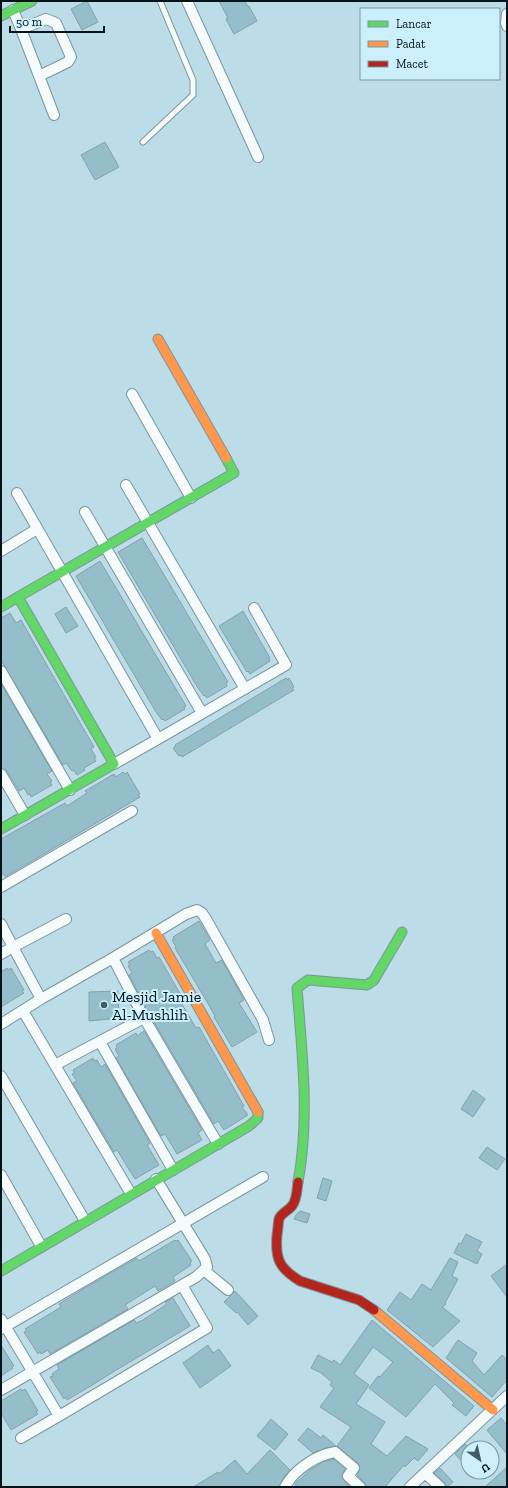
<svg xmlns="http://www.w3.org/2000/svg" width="508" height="1488" viewBox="0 0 508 1488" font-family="'Zilla Slab',serif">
<rect width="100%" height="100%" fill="#bcdde7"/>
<!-- building -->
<path fill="#94bfca" stroke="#86a0a8" d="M87,1l11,21 -16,8 -11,-21z
M219,1h26l3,6 1,-1 8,15 -23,13 -8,-15 2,-1z
M105,142l14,25 -24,13 -14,-25z
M142,538l86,144 -2,1 1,3 -20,12 -2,-3 -1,1 -6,-8 -80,-136z
M100,561l86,145 -2,1 1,2 -20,12 -2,-2 -1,1 -6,-8 -80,-136z
M66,607l12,19 -12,7 -11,-19z
M243,611l27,47 -1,1 1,2 -20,13 -2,-3 -1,1 -28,-46z
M10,613l6,10 5,-3 73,127 -3,2 5,8 -2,1 2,3 -12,7 1,2 -8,5 -3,-5 -2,1 -6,-8 -3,2 -62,-105v-42z
M286,678l1,2 2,-2 5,9 -2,1 2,2 -112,67 -1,-2 -2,1 -6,-8 3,-2 -1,-1z
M1,684l51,87 -5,3 5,7 -2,1 2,3 -21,12 -1,-3 -2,1 -4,-7 -5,3 -12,-20 -6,-3z
M123,772l2,2 2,-2 13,22 -2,1 2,2 -135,80 -4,-6v-32l64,-36 2,3 20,-13 -2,-2 29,-17 2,3z
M199,921l11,19 -5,4 11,19 6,-3 22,40 -5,3 18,29 -25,15 -18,-30 1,-1 -5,-9 -35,-59 1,-1 -4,-7 2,-1 -1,-2z
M149,950l2,2 2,-1 4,7 2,-1 23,40 -3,2 17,29 3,-1 45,79 -2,1 6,8 -24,15 -6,-9 -4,3 -60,-102 11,-7 -15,1 -21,-41 3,-2 -4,-7 2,-1 -2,-3z
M7,968l1,2 3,-2 13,22 -2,1 2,2 -23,14v-35z
M118,991l1,27 -30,3v-29z
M144,1031l58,99 -4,3 4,7 -25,14 -12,-20 -4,2 -45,-78 3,-2 -4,-7 2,-1 -1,-3 20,-12 1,3z
M93,1058l1,3 3,-1 4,7 4,-3 45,79 -3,2 12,20 -24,14 -18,-29 -3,2 -41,-69 4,-2 -5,-7 2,-1 -1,-3z
M473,1090l12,9 -12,18 -12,-8z
M487,1147l18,12 -8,11 -18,-12z
M323,1178l9,3 -6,20 -9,-3z
M300,1211l10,3 -3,9 -13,-4 2,-4z
M466,1234l16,8 -5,9 5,3 -5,10 -23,-11 5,-10 2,1z
M175,1240l1,1 2,-1 14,21 -2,1 1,3 -18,12 2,4 -17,10 -3,-5 -30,19 3,4 -78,45 -2,-4 -7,4 -1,-2 -2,2 -14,-22 3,-1 -2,-2 36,-22 -2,-3 26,-16 52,-30 2,3z
M450,1258l8,4 -6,14 6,3 -13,24 1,1 -4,3 18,14 -27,26 -46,-37 13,-18 11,8 11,-16 9,6z
M507,1264v33l-16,-21z
M235,1291l23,25 -10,9 -11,-13 -1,1 -12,-11z
M173,1298l17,28 -77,46 -19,12 -27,16 -1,-3 -2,2 -14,-22 3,-1 -1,-2 7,-5 -2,-4 77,-45 2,3 7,-3 24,-16 -2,-2z
M372,1320l102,86 -8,10 -14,-11 2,-2 -19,-19 -29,33 -37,-29 9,-12 2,1 13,-15 -20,-15 -19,27 15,11 -13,19 29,18 -14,22 16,12 19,-20 22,13 -10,12 -4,-3 -9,9 -1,-2 -19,22h-19l-1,-4 -8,-8 3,-6 -2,-6 -21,-17 14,-19 -31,-20 14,-19 -4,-3 2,-3 -11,-9 -10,-5 7,-13 14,7 2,-2 6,5z
M458,1340l19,13 -5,8 12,14 18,-20 5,5v20l-15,17 -46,-39z
M1,1345l13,21 -2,1 1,1 -12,8z
M208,1345l5,8 6,-4 12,17 -31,22 -17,-25z
M21,1389l1,2 3,-2 13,22 -2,1 2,2 -27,16 -10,-17v-12z
M501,1418l6,7v29l-20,-24z
M271,1419l17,15 -13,16 -18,-14z
M308,1428l13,10 2,-3 13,11 -10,2 -13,5 -15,-13z
M465,1444l3,3v21l-13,-14z
M270,1450l20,20 -6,7 -5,10h-86l25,-15 1,2 16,-14 12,14z
M333,1459l12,10 -3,6v3l8,9h-53l-2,-3 15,-14 13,-8z
M507,1467v20h-22z
M440,1468l13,14 -6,5 -3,-5 -10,-9z"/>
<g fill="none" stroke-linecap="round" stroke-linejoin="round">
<defs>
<path id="lane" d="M143,142l50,-47v-15l-33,-79"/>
<path id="street" d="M187,1l71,156
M13,10l8,19 25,-10 10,4 15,34 -3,5 -29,14
M507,14l-1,9 1,3
M21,29l33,86
M132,394l59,104
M126,485l119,204
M17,493l141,246 -44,25
M85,512l117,201
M1,551l36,-22
M1,671l69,119
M158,739l128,-74 -32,-57
M1,774l24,41
M1,887l131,-76
M1,924l12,23 53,-28
M1,954l12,-7 28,52
M113,958l31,60 74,126
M23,1011l108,183
M1,1024l40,-25 72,-41 73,-44 11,-4 5,3 4,6 57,101 6,20
M100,1042l73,128
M55,1065l89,-47
M1,1076l84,145
M1,1175l40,71
M207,1267l-2,4 23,19
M1,1319l58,97 148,-88 -25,-43
M1,1329l262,-152
M1,1390l195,-113 11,-10 -2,-8 -49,-80
M21,1438l38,-22
M425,1473l15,14
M285,1487c9,-17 31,-32 50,-35l19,16 -6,8 12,11
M410,1487l97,-91"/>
<path id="fast" d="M1,16l31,-15
M18,597l216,-124 -8,-15
M1,607l17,-10 96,167 -113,65
M298,1182c12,-64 4,-130 -1,-194l11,-8 59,5 7,-5 28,-48
M1,1271l248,-145 9,-8v-6"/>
<path id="slow" d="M158,339l68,119
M156,933l102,179
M374,1310l119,100"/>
<path id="jam" d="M298,1182c-1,7 -1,18 -6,24 -4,5 -11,7 -13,13 -1,5 -1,11 -2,16 -2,24 2,33 23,46l59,19 15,10"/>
</defs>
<!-- lane casing -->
<use href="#lane" stroke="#7b959d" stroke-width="7"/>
<!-- street casing -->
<use href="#street" stroke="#7b959d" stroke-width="12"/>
<!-- fast casing -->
<use href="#fast" stroke="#7b959d" stroke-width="11"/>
<!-- slow casing -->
<use href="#slow" stroke="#7b959d" stroke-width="11"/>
<!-- jam casing -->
<use href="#jam" stroke="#7b959d" stroke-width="11"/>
<!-- lane -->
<use href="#lane" stroke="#f5fafb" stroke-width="5"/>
<!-- street -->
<use href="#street" stroke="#f5fafb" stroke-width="10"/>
<!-- fast -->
<use href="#fast" stroke="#63d668" stroke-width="9"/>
<!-- slow -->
<use href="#slow" stroke="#ff974d" stroke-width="9"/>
<!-- jam -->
<use href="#jam" stroke="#b3261e" stroke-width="9"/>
</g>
<!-- markers -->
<circle fill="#425a62" stroke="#ccf0fb" stroke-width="1.5" cx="104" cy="1005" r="4"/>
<g text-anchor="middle" stroke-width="4" stroke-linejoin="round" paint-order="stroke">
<!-- poi labels -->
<g font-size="16" fill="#00141a" stroke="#ccf0fb" text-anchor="start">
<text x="112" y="1002">Mesjid Jamie<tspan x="112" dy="18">Al-Mushlih</tspan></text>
</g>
</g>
<!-- border -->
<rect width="508" height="1488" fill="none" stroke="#00141a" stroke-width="4"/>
<!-- legend -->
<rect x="360" y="8" width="140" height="72" fill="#ccf0fb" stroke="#7a98a1"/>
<rect x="368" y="21" width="20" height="6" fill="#63d668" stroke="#7a98a1"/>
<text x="396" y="28" font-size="12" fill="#00141a">Lancar</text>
<rect x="368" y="41" width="20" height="6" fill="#ff974d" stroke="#7a98a1"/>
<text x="396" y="48" font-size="12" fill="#00141a">Padat</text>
<rect x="368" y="61" width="20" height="6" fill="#b3261e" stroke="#7a98a1"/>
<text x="396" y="68" font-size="12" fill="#00141a">Macet</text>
<!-- north arrow -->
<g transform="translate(480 1460) rotate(146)"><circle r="19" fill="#ccf0fb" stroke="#7a98a1"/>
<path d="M0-3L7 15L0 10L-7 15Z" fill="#425a62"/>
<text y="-6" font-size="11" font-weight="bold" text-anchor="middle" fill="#00141a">U</text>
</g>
<!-- scale -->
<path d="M10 26v6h94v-6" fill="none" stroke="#00141a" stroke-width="2"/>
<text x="16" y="26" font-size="12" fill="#00141a" stroke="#ccf0fb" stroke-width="3" paint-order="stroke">50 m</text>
</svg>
